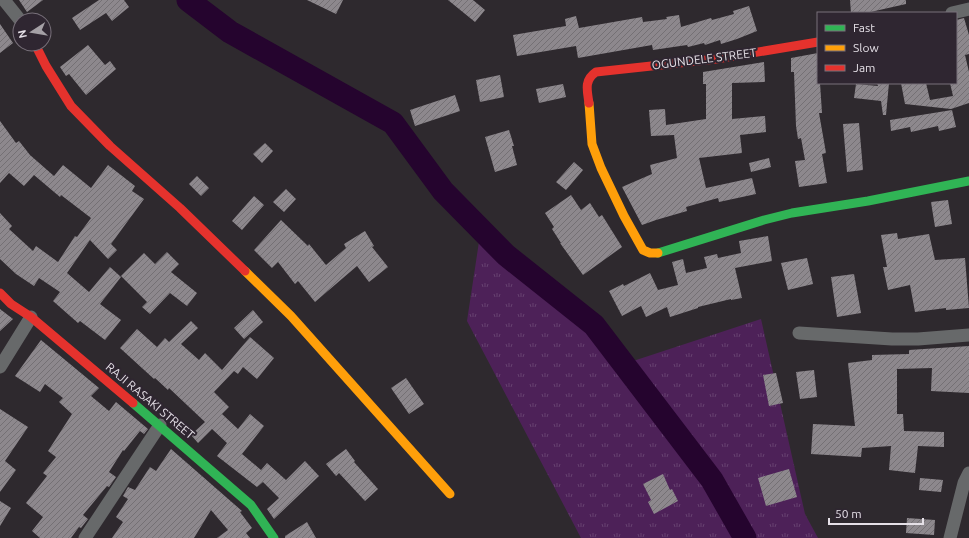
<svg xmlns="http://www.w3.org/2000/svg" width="969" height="538" viewBox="0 0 969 538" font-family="Ubuntu,sans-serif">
<defs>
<pattern id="grass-tufts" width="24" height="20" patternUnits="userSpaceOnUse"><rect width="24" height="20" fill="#4d2158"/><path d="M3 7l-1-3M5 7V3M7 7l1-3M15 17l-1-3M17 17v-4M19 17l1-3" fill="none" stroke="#664170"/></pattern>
<pattern id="building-hatch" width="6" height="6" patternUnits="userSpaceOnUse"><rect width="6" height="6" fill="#8d888d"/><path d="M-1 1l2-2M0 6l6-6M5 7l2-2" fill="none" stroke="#747074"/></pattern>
</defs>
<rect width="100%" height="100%" fill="#2e292e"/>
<!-- grass -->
<path fill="url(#grass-tufts)" d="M482,222l142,142 137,-45 44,195 13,24h-237l-114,-217z"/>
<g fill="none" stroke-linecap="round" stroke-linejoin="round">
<!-- river -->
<path stroke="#25042e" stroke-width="23" d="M188,0l42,32 163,91 50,68 63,64 88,70 118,155 33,58"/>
</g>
<!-- building -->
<path fill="url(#building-hatch)" d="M19,0h24l-16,12z
M99,0h25l5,7 -17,14 -6,-8 -26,17 -8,-12z
M307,0h36l-7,14z
M448,0h25l12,10 -10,12z
M850,0h56v4l-40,9h-15z
M749,6l8,25 -20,8 -16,5 -1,-4 -15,5 -1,-2 -16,4 -1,-2 -34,5 -1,-5 -74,13 -2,-12 -59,10 -4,-21 53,-9 -1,-7 11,-3 3,12 63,-11 1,5 24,-3 -1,-2 13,-2 2,12 30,-9 1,2 22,-6 -1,-3z
M964,18l5,17v19l-4,1 4,17v31l-18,6 -46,-5 -4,-21h25l4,17 23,-4 -3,-13h6v-63z
M0,24l13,19 -13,10z
M88,45l17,20 5,-4 6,8 -30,26 -17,-21 -3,2 -6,-9z
M818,53v30h2l2,30h-3l7,40 -4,1 5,29 -28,4 -4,-26 10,-1 -4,-22 -3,1 -2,-13 -2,-54h-3v-14z
M764,62l1,20 -33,1v36l33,-3 1,16 -26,3 2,18 -43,5 7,30 46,-10 4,16 -37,8 -1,-4 -32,9 1,4 -31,9 -14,5 -20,-38 30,-13 -2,-9 27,-7 -3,-23 -23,1 -2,-26 16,-1 1,16 40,-6v-35h-3v-12z
M500,75l4,22 -24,5 -4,-22z
M877,83h12l-3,32h-3l-2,-14 -27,-3 2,-14 22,2z
M563,84l3,13 -27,6 -3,-14z
M455,95l5,16 -45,15 -5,-16z
M952,110l4,17 -17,4 -1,-5 -27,6 -1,-5 -19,4 -1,-11z
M0,121l16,22 3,-2 11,14 24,21 9,-11 28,23 17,-23 27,21 -3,5 12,8 -33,45 6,6 -9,9 -18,-19 -23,33 22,19 21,-25 11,10 -21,27 21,16 -16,20 -25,-19 -2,2 -25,-22 7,-9 -21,-14 -5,8 -18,-12 -16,-15v-46l12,13 -3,3 24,22 3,-5 22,16 17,-26 2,1 14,-19 -30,-23 -1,2 -26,-22 -10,11 -15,-13 -9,10z
M859,123l4,47 -16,2 -4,-48z
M509,130l5,16h-2l5,19 -22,7 -10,-35z
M265,143l8,8 -11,12 -9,-9z
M769,158l2,9 -20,5 -2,-9z
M574,162l9,8 -17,20 -10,-8z
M197,176l12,12 -8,8 -12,-12z
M286,189l10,10 -12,13 -11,-10z
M571,195l10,15 9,-7 9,14 3,-2 20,32 -39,28 -23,-32h1l-9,-14 2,-2 -9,-14z
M254,196l10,9 -22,25 -10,-9z
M948,200l4,24 -17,3 -4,-25z
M281,220l27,26 1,-2 17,21 20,-17 -2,-4 21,-13 9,15 -2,1 16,20 -19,15 -12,-16 -42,36 -17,-21 -3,3 -17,-22 -6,6 -18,-18z
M897,233l1,6 31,-5 6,26 30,-2 4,50 -23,2v-2l-31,4 -5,-27 -22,5 -5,-23h4l-6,-32z
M768,236l4,25 -37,7 7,30 -11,2v-1l-33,8v1l-28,9 -3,-10 -21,10 -5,-11 -19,10 -13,-25 14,-7 1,2 26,-13 8,17 20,-5 -6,-23 11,-3 3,14 21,-5 -3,-11 13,-3 1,4 23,-5 -2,-12z
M167,252l12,12 -8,8 26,21 -10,13 -17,-13 -20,21 -8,-7 5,-5 -26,-26 23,-23 11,11z
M807,258l6,26 -25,6 -7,-27z
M854,274l7,39 -24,4 -6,-40z
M0,309l13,10 -13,12z
M253,310l10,12 -19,17 -10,-11z
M191,321l7,7 -17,16 18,16 6,-7 17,17 28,-33 24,21 -17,21 -14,-12 -5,7 -4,-3 -20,21 15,15 -7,7 16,15 12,-15 14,12 -22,28 19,16 6,-7 19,17 19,-19 14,15 -45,43 -7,-10 12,-11 -16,-16 -6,5 -40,-31 10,-13 -15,-14 -14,14 -7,-8 14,-13 -36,-34 -1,2 -13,-12 -1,1 -34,-31 17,-19 20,18 8,-9 4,4z
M41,340l58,48 -8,8 18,15 7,-9 32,27 -4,5 -4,-3 -16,20 -1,-1 -14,22 7,5 -7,10 -2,-1 -24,29 5,4 -7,9 -2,-1 -8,11h-31l-8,-7 11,-14 -17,-14 21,-27 -4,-3 13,-16 -8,-6 24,-37 -13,-12 4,-4 -18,-14 -5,8 -25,-16z
M969,346v47l-38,-2 1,-23 -35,1v45h6l1,17 40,1v15l-26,-1 -3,27 -26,-3 2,-24 -29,2 -1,9 -50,-3 2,-30 42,2 -7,-63 24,-3v-5l37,-1v-4z
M814,370l3,27 -17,2 -4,-27z
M776,373l7,30 -14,3 -6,-31z
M406,378l18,26 -15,10 -18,-26z
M0,409l28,18 -23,34 11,9 -16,22z
M171,449l71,62 -2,1 12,16 -6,5 4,5h-33l11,-8 -17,-20 -17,28h-82l11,-16 -7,-5 12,-18 -5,-3 5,-9 7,3 15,-23 6,4z
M346,449l9,12 -1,1 24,27 -13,12 -26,-28 -3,3 -10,-12z
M789,469l8,28 -31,9 -8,-28z
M663,474l7,16 2,-1 6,12 -24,13 -6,-12 3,-2 -8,-16z
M920,478l23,2 -2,12 -22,-2z
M0,501l11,7 -11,18z
M907,518l28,2 -1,15 -28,-2z
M307,522l9,16h-31v-2z"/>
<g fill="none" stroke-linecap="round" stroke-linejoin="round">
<!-- street -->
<path stroke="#67696a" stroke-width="13" d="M4,0l16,20
M952,13l17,-4
M799,333l93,6h26l51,-4
M0,367l31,-50
M85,538l75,-113
M950,538l14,-55 5,-10"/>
<!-- fast -->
<path stroke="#30b455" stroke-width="9" d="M658,253l106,-33 28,-7 76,-12 101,-20
M133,403l118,102 23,33"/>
<!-- slow -->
<path stroke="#ff9f0a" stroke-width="9" d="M589,103l3,41 9,24 23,48 19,34 7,3h8
M245,271l46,45 159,178"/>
<!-- jam -->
<path stroke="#e5322d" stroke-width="9" d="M35,44l11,22 25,40 39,40 70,62 65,63
M589,103c-2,-13 -5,-23 7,-31l120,-13 102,-17
M0,293l11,11 20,13 102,86"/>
</g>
<g text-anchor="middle" stroke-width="4" stroke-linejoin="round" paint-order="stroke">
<!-- street labels -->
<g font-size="12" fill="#e5e0e7" stroke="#2f2631">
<text transform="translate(704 59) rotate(-7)" y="4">OGUNDELE STREET</text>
<text transform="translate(150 401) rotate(40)" y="4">RAJI RASAKI STREET</text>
</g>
</g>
<!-- legend -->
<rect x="817" y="12" width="140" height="72" fill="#2f2631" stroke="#78707a"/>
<rect x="825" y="25" width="20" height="6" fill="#30b455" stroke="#78707a"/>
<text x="853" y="32" font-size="12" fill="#e5e0e7">Fast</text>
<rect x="825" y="45" width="20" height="6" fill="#ff9f0a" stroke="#78707a"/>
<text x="853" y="52" font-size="12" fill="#e5e0e7">Slow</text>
<rect x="825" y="65" width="20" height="6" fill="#e5322d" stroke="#78707a"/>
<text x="853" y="72" font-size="12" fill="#e5e0e7">Jam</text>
<!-- north arrow -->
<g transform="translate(32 32) rotate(258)"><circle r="19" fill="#2f2631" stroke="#78707a"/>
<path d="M0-3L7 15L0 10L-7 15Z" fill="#a5a0a6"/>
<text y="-6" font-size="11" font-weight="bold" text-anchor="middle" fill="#e5e0e7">N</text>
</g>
<!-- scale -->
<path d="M829 518v6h94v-6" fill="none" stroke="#e5e0e7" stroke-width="2"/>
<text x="835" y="518" font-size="12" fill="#e5e0e7" stroke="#2f2631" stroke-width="3" paint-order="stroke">50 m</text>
</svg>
